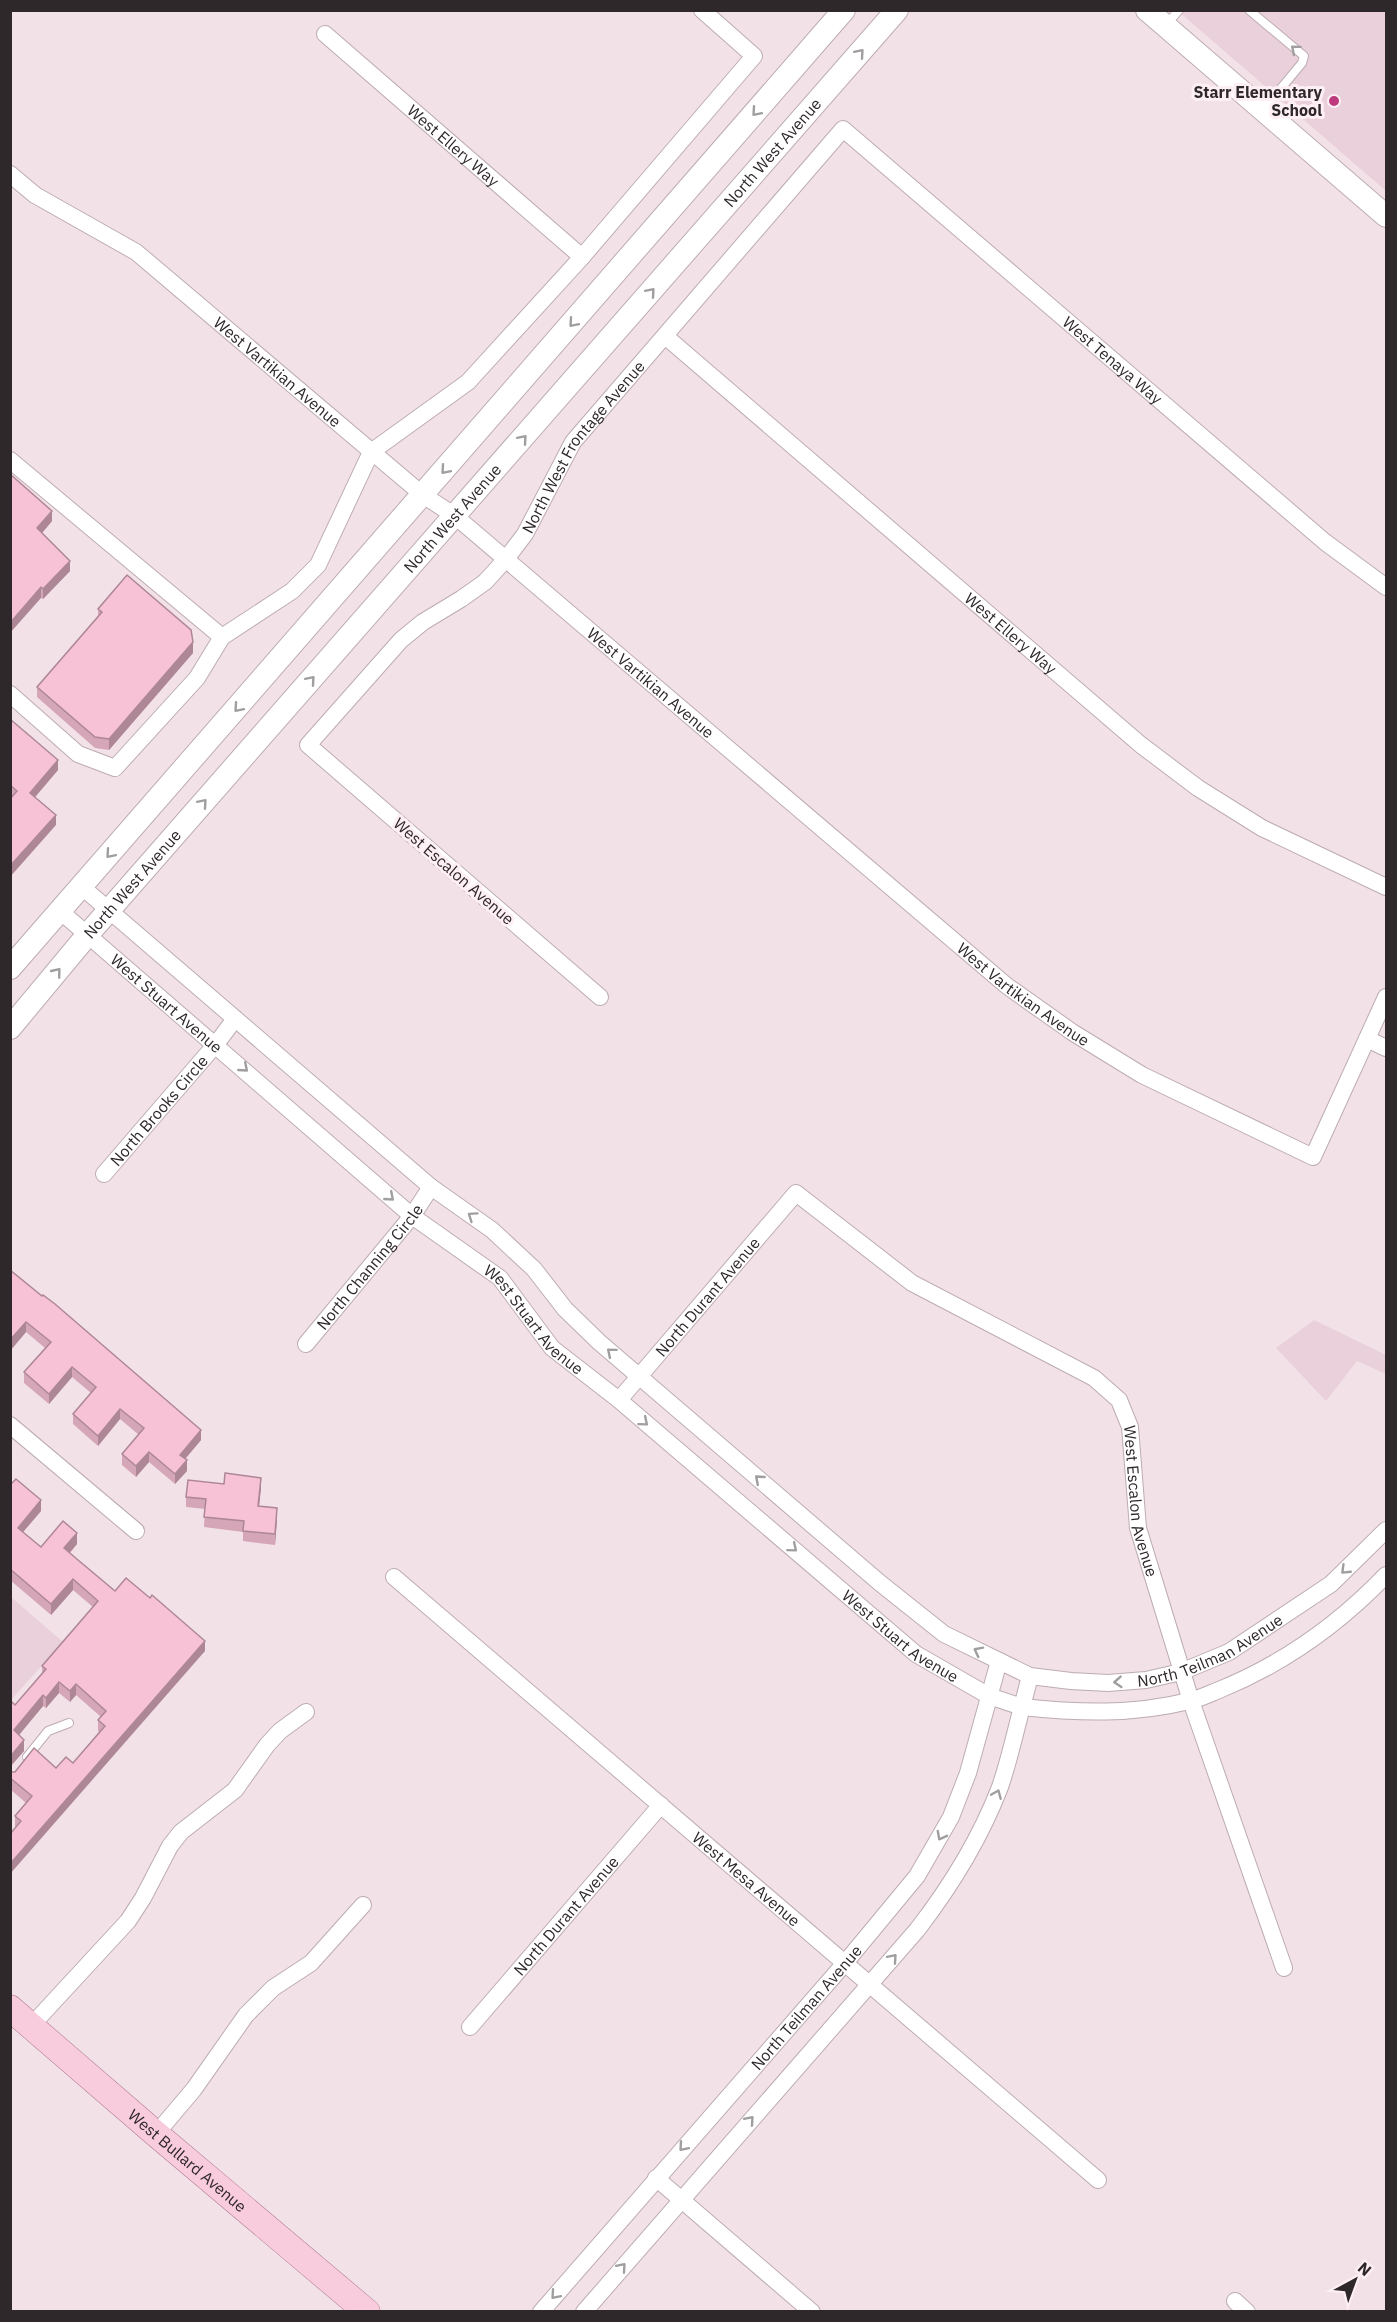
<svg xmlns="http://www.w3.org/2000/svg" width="1397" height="2322" viewBox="0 0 1397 2322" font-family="'IBM Plex Sans',sans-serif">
<rect width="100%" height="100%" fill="#f3e1e8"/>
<!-- built -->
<path fill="#e9d0da" d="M1178,11h208v180z
M1314,1320l72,35v19l-29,-13 -31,40 -50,-53z
M11,1597l52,45 -52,58z"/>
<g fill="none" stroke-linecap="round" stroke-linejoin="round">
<defs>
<path id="lane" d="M1249,10l55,46 -2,7 -39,47
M1165,26l14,-16
M27,1757l21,-26 21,-8"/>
<g id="street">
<path id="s1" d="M325,34l257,223"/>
<path id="s2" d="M10,174l25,21 101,57 287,243 32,21 552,470 65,46 70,43 171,82 73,-160"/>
<path id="s3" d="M665,336l476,409 57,43 64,40 124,59"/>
<path d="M10,460l212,177"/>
<path d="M10,694l68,60 37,14 82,-90 25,-41 70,-46 26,-26 53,-113 97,-70 114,-125 172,-201 -52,-46"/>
<path id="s4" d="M82,887l349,300 61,43 42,39 31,40 34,33 281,241 64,51 86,42 41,5 37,2 38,-3 35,-8 48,-20 102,-68 55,-54"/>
<path id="s5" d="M60,911l352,305 88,62 52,70 67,52 297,254 73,42 33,11 8,-31"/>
<path id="s6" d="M600,997l-292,-252 93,-105 22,-18 38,-23 24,-17 21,-23 19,-25 48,-92 270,-313 482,413 61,45"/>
<path d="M1367,1039l19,9"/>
<path id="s7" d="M104,1174l112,-130 19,-25"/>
<path id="s8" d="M306,1344l106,-128 19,-29"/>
<path id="s9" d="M619,1400l177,-207 116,90 182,95 25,22 11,27 8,101 53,173 93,267"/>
<path d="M10,1425l126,106"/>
<path id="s10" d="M394,1577l704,603"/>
<path d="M31,2026l97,-105 15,-23 27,-52 11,-14 54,-42 32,-45 13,-14 26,-19"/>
<path id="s11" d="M470,2027l191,-222"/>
<path d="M156,2134l38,-45 52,-74 27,-27 38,-25 52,-58"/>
<path d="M656,2178l156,134"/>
<path d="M1235,2301l12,11"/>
<path id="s12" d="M541,2312l304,-349 72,-87 34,-59 17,-44 31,-112"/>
<path d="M584,2312l333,-382c34,-44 63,-91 83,-143 9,-26 15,-54 22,-80 56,6 111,8 167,-6 10,-2 20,-7 30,-11 64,-26 119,-65 167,-115"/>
</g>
<g id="secondary">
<path d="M1147,10l239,206"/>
<path d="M10,968l834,-958"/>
<path id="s13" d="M10,1028l79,-95 808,-923"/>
</g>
<g id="primary">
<path id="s14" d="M10,2008l146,126 211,178"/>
</g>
</defs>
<!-- lane casing -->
<use href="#lane" stroke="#bdacb2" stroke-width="10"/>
<!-- street casing -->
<use href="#street" stroke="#bdacb2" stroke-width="18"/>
<!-- secondary casing -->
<use href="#secondary" stroke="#bdacb2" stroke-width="24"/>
<!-- primary casing -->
<use href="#primary" stroke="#ae7b90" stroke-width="27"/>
<!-- lane -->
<use href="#lane" stroke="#fff" stroke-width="8"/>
<!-- street -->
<use href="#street" stroke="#fff" stroke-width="16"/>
<!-- secondary -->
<use href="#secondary" stroke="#fff" stroke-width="22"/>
<!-- primary -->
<use href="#primary" stroke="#f8cbdd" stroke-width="26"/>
</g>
<!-- wall -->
<path fill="#d4a6b8" d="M10,474l42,47 -10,12 28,38 -27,28 -2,-1z
M98,609l95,44 -84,97 -14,-2 -58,-51v-10l61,-70z
M10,719l48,51 -23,27 21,28 -46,-30z
M10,1270l191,170 -16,19 2,12 -12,13 -26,-22 -13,15 -14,-12v-11l17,-19 -19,-16 -22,27 -25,-22v-10l18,-21 -19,-16 -23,27 -25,-21v-11l21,-24 -19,-16 -16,19z
M10,1485l31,26 -18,21 18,15 36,-3 -7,9 45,38 90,60 -189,176h-1v-11l11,-13 -16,-14v-11l46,-10 17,-5 26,-31 -1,-1v-11l3,-3 -25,-22 -6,7 -11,-9 -13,15 -3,-2 -24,29 5,16 -14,16 5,-62 27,-31v-8l51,-59 -20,-17 -22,25 -41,-35z
M261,1488l-2,18 18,13 -2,26 -32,-4v-9l-39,-5 1,-18 -19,-2v-10z"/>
<!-- shaded-wall -->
<path fill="#ad8796" d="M52,511v10l-15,18v-11z
M70,561v10l-27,28v-10z
M41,587v11l-31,35v-10z
M193,642v11l-84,97v-11z
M58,760v10l-28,33v-10z
M56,815v10l-46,52v-11z
M26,1322v10l-16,19v-11z
M72,1367v10l-23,27v-10z
M120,1409v10l-22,27v-10z
M201,1430v10l-21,25v-10z
M149,1452v10l-13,15v-11z
M187,1460v11l-12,13v-10z
M261,1478v10l-3,28v-10z
M41,1500v11l-23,27v-10z
M277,1508v11l-2,26v-11z
M77,1533v11l-13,15v-11z
M73,1579v11l-22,25v-11z
M205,1641v10l-195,223v-10z
M59,1682v11l-13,15v-10z
M76,1684v11l-6,7v-11z
M43,1695v11l-29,35v-11z
M24,1740v11l-14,16v-10z"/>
<!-- building -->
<path fill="#f7c1d6" stroke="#ad8796" stroke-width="1.5" d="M10,474l42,37 -15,17 33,33 -27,28 -2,-2 -31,36z
M127,575l64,55 2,12 -84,97 -14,-2 -58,-50 65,-75 -4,-3z
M10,719l48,41 -28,33 26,22 -46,51v-67l7,-8 -7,-6z
M10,1270l32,26 1,-1 12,9 146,126 -21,25 7,5 -12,14 -26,-22 -13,14 -14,-12 22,-26 -24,-19 -22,27 -25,-22 23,-27 -24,-20 -23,27 -25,-22 27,-30 -25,-20 -16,18z
M225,1473l36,5 -3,28 19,2 -2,26 -32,-3 1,-10 -40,-4 2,-18 -20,-2 2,-17 36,4z
M16,1479l25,21 -23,28 23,19 22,-26 14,12 -13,15 14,12 37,31 11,-13 24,20 2,-3 53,46 -195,223v-30l11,-13 -6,-5 17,-20 -22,-18v-6h5l19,-24 22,20 10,-11 7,6 32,-37 -7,-6 8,-9 -30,-27 -6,7 -11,-9 -13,16 -3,-3 -29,35 10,10 -14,17v-53l2,-2 3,3 31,-36 -4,-3 56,-65 -25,-22 -22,25 -41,-35v-84z"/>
<!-- one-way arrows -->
<defs><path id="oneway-chevron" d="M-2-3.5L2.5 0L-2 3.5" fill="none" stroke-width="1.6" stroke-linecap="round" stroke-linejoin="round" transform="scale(1.5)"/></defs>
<g stroke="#a19e9f">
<use href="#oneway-chevron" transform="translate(1295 49) rotate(-140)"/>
<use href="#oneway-chevron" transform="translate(860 53) rotate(-49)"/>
<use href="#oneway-chevron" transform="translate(756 112) rotate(131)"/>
<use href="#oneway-chevron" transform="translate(651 292) rotate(-49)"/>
<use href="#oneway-chevron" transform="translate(573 323) rotate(131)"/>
<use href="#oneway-chevron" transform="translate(523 439) rotate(-49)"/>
<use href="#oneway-chevron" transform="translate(445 470) rotate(131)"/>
<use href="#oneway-chevron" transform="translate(311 680) rotate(-49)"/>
<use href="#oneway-chevron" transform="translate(238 708) rotate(131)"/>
<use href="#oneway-chevron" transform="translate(203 803) rotate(-49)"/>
<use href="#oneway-chevron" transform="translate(110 854) rotate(131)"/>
<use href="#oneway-chevron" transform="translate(57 972) rotate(-51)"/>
<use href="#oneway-chevron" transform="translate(244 1068) rotate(41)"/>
<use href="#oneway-chevron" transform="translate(390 1197) rotate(41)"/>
<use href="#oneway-chevron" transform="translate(472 1216) rotate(-145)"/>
<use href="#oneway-chevron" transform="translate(611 1352) rotate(-140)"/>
<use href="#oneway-chevron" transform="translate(644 1422) rotate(40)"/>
<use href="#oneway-chevron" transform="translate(759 1479) rotate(-139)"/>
<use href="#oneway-chevron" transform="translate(793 1548) rotate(40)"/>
<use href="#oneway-chevron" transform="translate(1345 1570) rotate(136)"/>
<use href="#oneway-chevron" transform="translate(978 1651) rotate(-153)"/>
<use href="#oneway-chevron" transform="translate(1118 1682) rotate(176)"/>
<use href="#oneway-chevron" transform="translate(997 1794) rotate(-67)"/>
<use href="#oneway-chevron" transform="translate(941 1836) rotate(118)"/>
<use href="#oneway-chevron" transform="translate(893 1958) rotate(-49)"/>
<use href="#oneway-chevron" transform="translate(750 2120) rotate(-49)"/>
<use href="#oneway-chevron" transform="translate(683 2147) rotate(131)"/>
<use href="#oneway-chevron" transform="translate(622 2267) rotate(-49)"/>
<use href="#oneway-chevron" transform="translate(555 2295) rotate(131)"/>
</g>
<!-- markers -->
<circle fill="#be397d" stroke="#feeff5" stroke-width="2" cx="1334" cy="101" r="6"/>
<g text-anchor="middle" stroke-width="6" stroke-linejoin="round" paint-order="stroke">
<!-- poi labels -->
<g font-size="16" font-weight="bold" fill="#2e282a" stroke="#feeff5" text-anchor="end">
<text x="1322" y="98">Starr Elementary<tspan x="1322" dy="18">School</tspan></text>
</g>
<!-- street labels -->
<g font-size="16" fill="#2e282a" stroke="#feeff5">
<text dy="6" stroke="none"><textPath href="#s1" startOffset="170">West Ellery Way</textPath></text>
<text dy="6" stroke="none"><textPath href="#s13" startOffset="1161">North West Avenue</textPath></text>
<text dy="6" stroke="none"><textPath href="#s6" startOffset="1563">West Tenaya Way</textPath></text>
<text dy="6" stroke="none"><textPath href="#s2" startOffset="334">West Vartikian Avenue</textPath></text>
<text dy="6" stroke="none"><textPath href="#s6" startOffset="796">North West Frontage Avenue</textPath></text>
<text dy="6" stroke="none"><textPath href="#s13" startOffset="675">North West Avenue</textPath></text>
<text dy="6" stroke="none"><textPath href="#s3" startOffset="456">West Ellery Way</textPath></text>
<text dy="6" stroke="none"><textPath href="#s2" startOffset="820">West Vartikian Avenue</textPath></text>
<text transform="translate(454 871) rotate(41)" y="6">West Escalon Avenue</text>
<text dy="6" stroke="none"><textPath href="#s13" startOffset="189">North West Avenue</textPath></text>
<text dy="6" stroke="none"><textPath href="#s2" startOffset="1306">West Vartikian Avenue</textPath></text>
<text dy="6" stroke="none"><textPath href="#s5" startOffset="141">West Stuart Avenue</textPath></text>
<text dy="6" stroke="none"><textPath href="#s7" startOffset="84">North Brooks Circle</textPath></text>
<text dy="6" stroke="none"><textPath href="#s8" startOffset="100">North Channing Circle</textPath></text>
<text dy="6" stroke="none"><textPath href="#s9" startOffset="136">North Durant Avenue</textPath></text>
<text dy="6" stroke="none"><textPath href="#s5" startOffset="627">West Stuart Avenue</textPath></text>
<text dy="6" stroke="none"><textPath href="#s9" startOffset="762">West Escalon Avenue</textPath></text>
<text dy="6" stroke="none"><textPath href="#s5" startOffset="1113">West Stuart Avenue</textPath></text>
<text dy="6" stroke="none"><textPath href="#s4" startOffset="1425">North Teilman Avenue</textPath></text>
<text dy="6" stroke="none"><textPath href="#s10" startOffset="464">West Mesa Avenue</textPath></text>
<text dy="6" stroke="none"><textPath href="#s11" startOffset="147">North Durant Avenue</textPath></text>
<text dy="6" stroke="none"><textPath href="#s12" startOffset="404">North Teilman Avenue</textPath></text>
<text dy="6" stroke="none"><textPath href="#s14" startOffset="234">West Bullard Avenue</textPath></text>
</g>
</g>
<!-- border -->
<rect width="1397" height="2322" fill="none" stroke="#2e282a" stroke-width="24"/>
<!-- north arrow -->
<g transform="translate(1355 2280) rotate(41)" stroke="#feeff5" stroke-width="4.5" paint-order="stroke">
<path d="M0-4.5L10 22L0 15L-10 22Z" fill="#2e282a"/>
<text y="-9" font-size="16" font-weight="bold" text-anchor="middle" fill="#2e282a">N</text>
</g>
</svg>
